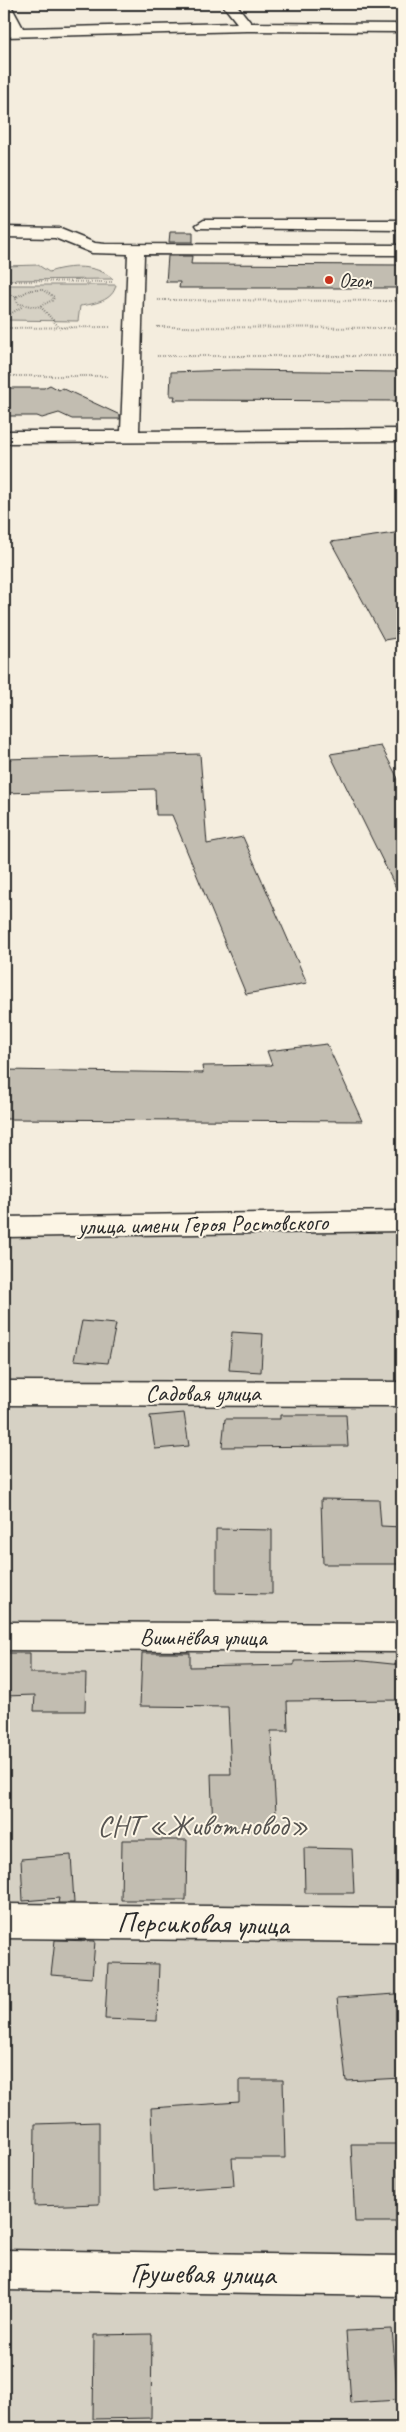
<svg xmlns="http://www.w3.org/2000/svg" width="406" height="2432" viewBox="0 0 406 2432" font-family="Caveat,sans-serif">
<rect width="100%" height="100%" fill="#f4edde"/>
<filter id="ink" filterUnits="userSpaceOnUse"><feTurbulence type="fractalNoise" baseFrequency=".02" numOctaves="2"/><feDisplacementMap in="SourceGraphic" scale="10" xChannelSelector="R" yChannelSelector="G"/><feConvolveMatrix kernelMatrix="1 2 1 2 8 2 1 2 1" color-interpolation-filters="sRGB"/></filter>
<g filter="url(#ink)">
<!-- green -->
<path fill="#d6d1c4" stroke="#807e78" d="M38,265l11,7c20,-7 48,-8 64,7l-109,1v-14z
M4,285h112c-3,16 -22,19 -36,21l-2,15 -74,-1z
M4,1216l398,5v1207h-398z"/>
<!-- building -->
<path fill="#c2bdb1" stroke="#2b2b2b" d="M170,232h23v10h-24z
M168,256h24l-1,8 211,1v23h-223l1,-6h-14z
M234,370l163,2 5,1v28l-228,-1 1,-4h-5l1,-24z
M50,385l9,5 3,-2 58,27v4h-48l-13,-6 -17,5 -5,-2h-33v-28h40z
M402,532v105l-18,3 -53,-98z
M381,746l21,40v114l-72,-146z
M200,754l7,90 36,-7 64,146 -61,11 -74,-179h-16l-1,-26 -151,4v-34z
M327,1044l35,77 -358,-2v-49l199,3 -1,-7 70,-1 -5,-14z
M82,1321l34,3 -8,39 -34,-3z
M232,1332l31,2 -2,38 -32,-2z
M184,1413l5,33 -34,3 -5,-33z
M280,1415h66l2,31 -126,1 3,-28h55z
M321,1499l58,1 2,26 21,1v37h-79z
M216,1529l56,1v64l-56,-1z
M4,1653h26v20h56l-1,38h-51l1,-16 -31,1z
M142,1653h48v14l104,-2v-4l59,-1 49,5v35l-115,1 1,30h-17l6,98 -64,2 -2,-57h20l-3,-67 -88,-1z
M122,1840h65l-1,60h-65z
M304,1848l48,1 2,44h-49z
M71,1855l3,48h-16l1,-5 -36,3 -2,-42z
M55,1940l40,1 -3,37 -41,-3z
M108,1963l51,1 -2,57 -52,-2z
M396,1994l6,47v37l-56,3 -9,-83z
M239,2080h44l2,78h-53l2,28 -80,5 -3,-83 88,-6z
M99,2122v82l-65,2 1,-82z
M351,2144h51v78h-47z
M392,2329l6,71 -47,3 -5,-72z
M152,2334l-1,84 -58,1 1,-84z"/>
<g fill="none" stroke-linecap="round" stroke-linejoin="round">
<defs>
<path id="minor" d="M4,4h6l13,24 214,-5 -15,-19h14l15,19 151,1v8l-155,-1 -243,6v-8h5l-5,-11z
M204,220h198v10l-204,-2 -2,-3z
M4,227l54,1 37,15 10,1 297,1v10l-258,-1 -5,177 263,-2v12l-398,2v-12h117l7,-177 -36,-1 -37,-15 -51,-1z
M402,1211v20l-398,6v-20z
M4,1381l398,1v24l-398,-1z
M4,1622l398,2v28l-398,-2z
M4,1904l398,4v34l-398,-4z
M4,2250l398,6v40l-398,-6z"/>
</defs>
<!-- minor casing -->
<use href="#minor" stroke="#2b2b2b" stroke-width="3"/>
<!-- path -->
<path stroke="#2b2b2b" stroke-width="2" stroke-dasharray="0.5 2" stroke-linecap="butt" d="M4,281l108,1
M30,290h13l11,7 -1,3 -16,7 -18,-3 -4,-6z
M4,296h13
M158,300l244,1
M41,307l18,20
M4,318l19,-12
M157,327l245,1
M4,328l106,-1
M157,356h245
M4,376h104"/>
<!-- minor -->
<use href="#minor" fill="#fcf5e5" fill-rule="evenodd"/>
</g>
</g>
<!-- markers -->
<circle fill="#c8321e" stroke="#fcf5e5" stroke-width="2" cx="329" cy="280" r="5"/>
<g text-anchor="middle" stroke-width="4" stroke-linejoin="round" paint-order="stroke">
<!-- far-poi labels -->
<g font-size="20" fill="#2b2b2b" stroke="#fcf5e5" text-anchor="start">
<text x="339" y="287">Ozon</text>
</g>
<!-- street labels -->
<g font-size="24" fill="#2b2b2b" stroke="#fcf5e5">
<text transform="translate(203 1224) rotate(-1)" y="8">улица имени Героя Ростовского</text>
<text x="203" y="1401">Садовая улица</text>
<text x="203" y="1645">Вишнёвая улица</text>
</g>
<!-- near-park labels -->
<g font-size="29" fill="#565451" stroke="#fcf5e5">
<text x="203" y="1835">СНТ «Животновод»</text>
</g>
<!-- near-street labels -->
<g font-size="29" fill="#2b2b2b" stroke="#fcf5e5">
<text transform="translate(203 1923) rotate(1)" y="10">Персиковая улица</text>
<text transform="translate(203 2273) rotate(1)" y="10">Грушевая улица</text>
</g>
</g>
<!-- margin -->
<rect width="406" height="2432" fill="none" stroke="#fcf5e5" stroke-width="20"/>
<rect x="10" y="10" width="386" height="2412" fill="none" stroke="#2b2b2b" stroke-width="2" filter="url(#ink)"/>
</svg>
